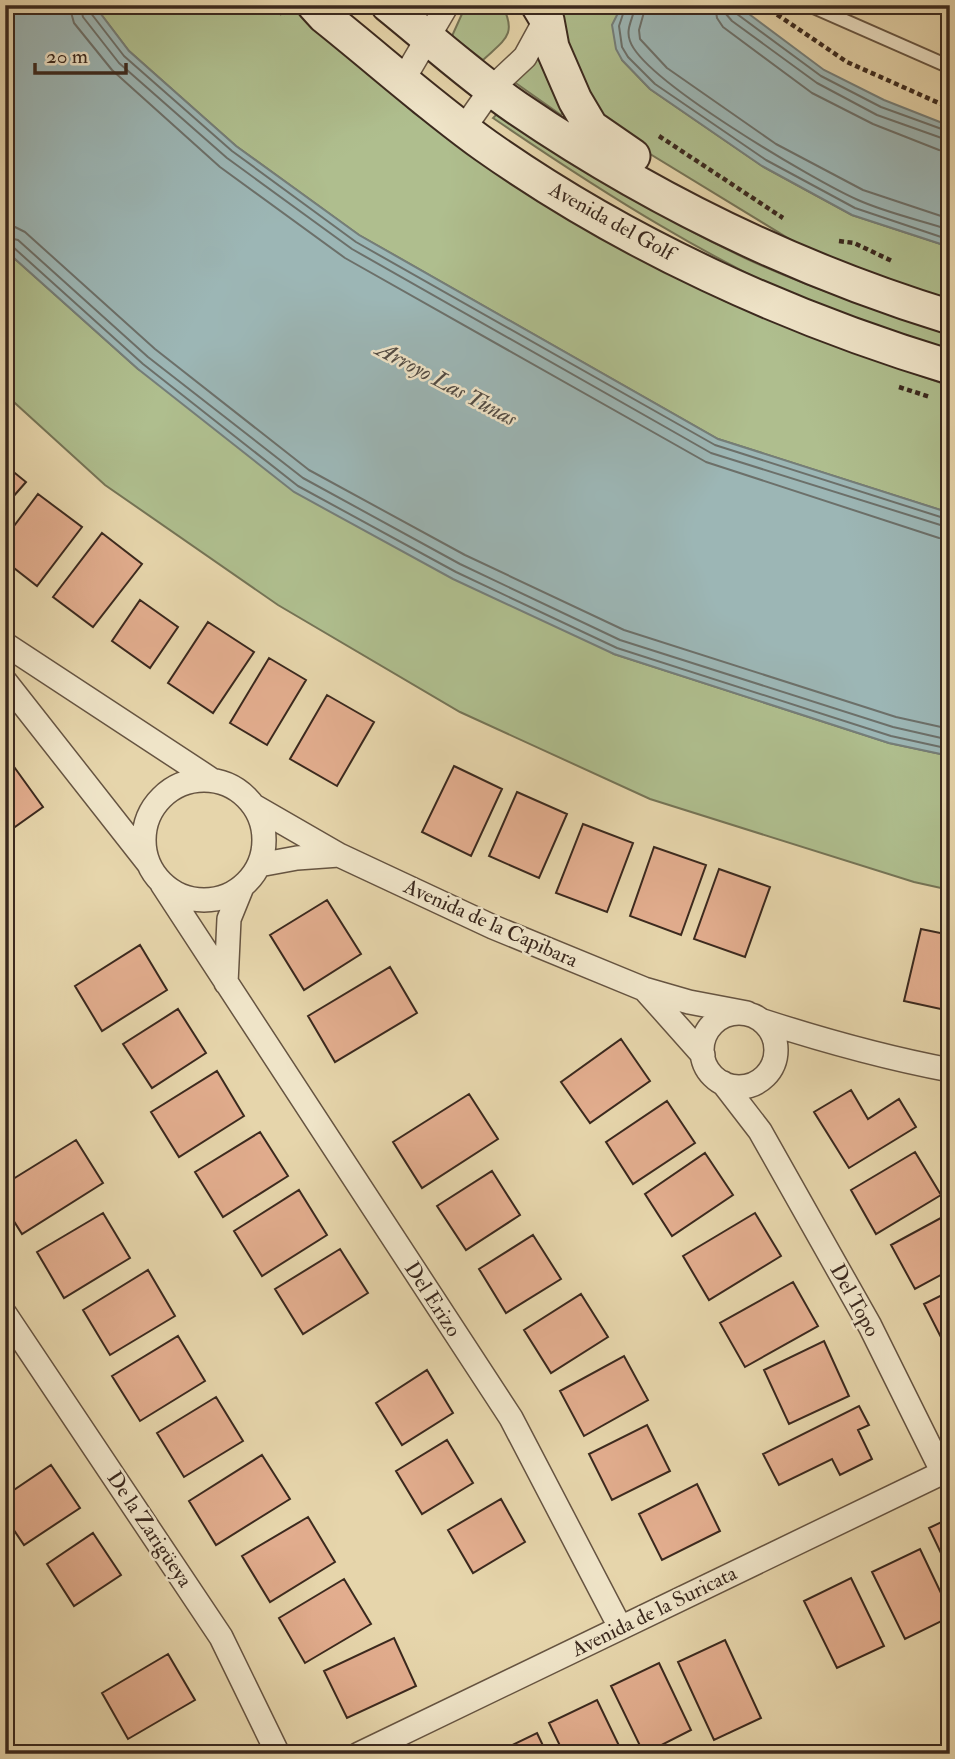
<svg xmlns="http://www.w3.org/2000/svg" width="955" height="1759" viewBox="0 0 955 1759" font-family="'IM FELL Double Pica',serif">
<rect width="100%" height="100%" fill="#e6d5ab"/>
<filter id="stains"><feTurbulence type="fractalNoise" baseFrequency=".00286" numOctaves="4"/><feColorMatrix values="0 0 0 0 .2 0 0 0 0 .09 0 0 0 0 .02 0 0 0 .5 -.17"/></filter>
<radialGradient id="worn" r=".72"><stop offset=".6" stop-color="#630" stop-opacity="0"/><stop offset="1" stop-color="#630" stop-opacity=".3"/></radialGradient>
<!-- green -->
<path fill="#afbe8e" stroke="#757456" stroke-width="2" d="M94,5h198l122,108 93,65 119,72 99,51 145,57 80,28v127l-232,-74 -359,-204 -123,-89 -107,-95z
M466,5h36c16,30 2,35 -19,55l-31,-24z
M558,5h64l-3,3 3,52 28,29 112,77 90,49 98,32v57l-70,-25 -84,-36 -177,-108 -50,-63 -12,-64z
M535,49l17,41 14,20 -5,5 -51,-36z
M498,113c79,54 160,104 247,145 66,31 136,53 205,75v19c-37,-12 -76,-21 -112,-36 -123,-52 -235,-123 -345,-198z
M5,250l133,119 476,285 275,89 61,13v134l-36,-8 -264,-83 -190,-87 -182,-107 -173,-120 -100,-91z"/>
<!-- water -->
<path fill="#9cb6b5" stroke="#757e79" stroke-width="2" d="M5,5h89l35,46 107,95 123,89 359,204 232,74v243l-61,-13 -275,-89 -161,-75 -159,-87 -156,-123 -133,-119z
M622,5h115l87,65 60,30 66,26v121l-98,-32 -90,-49 -112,-77 -28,-29 -6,-11 -4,-24z"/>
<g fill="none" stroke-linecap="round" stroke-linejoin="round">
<!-- shore -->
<path stroke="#6c706a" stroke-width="2" d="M69,5l5,18 38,47 108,97 125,91 361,204 233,76 11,1
M80,5l3,12 36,46 108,95 125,91 359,204 239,75
M89,5l1,7 34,44 108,95 124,91 359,203 235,75
M626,5l-7,21 3,21 6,10 27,27 111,76 89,48 95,32
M635,5c-1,13 -10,23 -5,36 13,39 185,140 228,159 29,13 62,20 92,30
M646,5l-7,25 1,9 27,29 109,76 87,46 87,29
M715,5l2,13 6,9 89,66 61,31 66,26 11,2
M725,5l1,9 6,7 85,62 60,32 73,26
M734,5l3,9 84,62 60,31 69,25
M5,226l10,1 10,5 130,117 154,121 156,85 159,75 272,87 54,12
M5,237l13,3 130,117 155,121 157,86 160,76 273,87 57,13
M5,245l8,2 130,117 155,122 158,86 161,76 274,88 59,13"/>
</g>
<!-- building -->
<path fill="#e2ad8e" stroke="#3b291e" stroke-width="2" d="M5,465l21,17 -21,24z
M38,494l44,33 -45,59 -32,-25v-23z
M102,533l40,31 -49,63 -40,-30z
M140,600l38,27 -28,41 -38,-27z
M208,622l46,30 -41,61 -45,-30z
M269,658l37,22 -39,65 -37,-22z
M327,695l47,27 -37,64 -47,-27z
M12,764l31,43 -38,27v-65z
M454,766l48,23 -31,67 -49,-24z
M517,792l50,22 -28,64 -50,-22z
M583,824l50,19 -26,69 -51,-19z
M654,847l52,18 -25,70 -51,-19z
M719,869l51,18 -25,70 -51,-18z
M327,900l34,54 -57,36 -34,-55z
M921,929l29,6v76l-46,-10z
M140,945l27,45 -65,41 -27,-45z
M390,967l27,46 -82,49 -27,-46z
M178,1009l28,44 -54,35 -29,-44z
M621,1039l29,42 -60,42 -29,-41z
M217,1071l27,45 -65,41 -28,-45z
M851,1090l17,29 31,-20 17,28 -67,41 -35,-56z
M469,1094l29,45 -76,49 -29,-46z
M667,1101l28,42 -62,41 -27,-42z
M260,1132l28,44 -65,41 -28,-45z
M76,1140l27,43 -81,51 -17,-27v-23z
M915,1152l26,43 -65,39 -25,-44z
M705,1153l28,42 -61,41 -27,-42z
M492,1171l28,44 -54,35 -29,-44z
M299,1190l28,45 -65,41 -28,-45z
M103,1213l27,45 -66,40 -27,-46z
M755,1213l26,43 -72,44 -26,-44z
M950,1213v57l-35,19 -24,-44z
M533,1235l28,44 -55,34 -27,-44z
M340,1249l28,44 -65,41 -28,-45z
M148,1270l27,46 -65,39 -27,-45z
M793,1282l25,44 -73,41 -25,-44z
M950,1291v57l-3,1 -23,-45z
M581,1294l27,43 -57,36 -27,-43z
M178,1336l27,45 -65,40 -28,-45z
M824,1341l25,55 -60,28 -25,-54z
M624,1356l24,44 -64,36 -24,-45z
M427,1370l26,43 -51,32 -26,-42z
M216,1397l27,44 -59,36 -27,-44z
M859,1406l10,19 -11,5 14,29 -32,16 -8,-16 -53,26 -16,-31z
M647,1425l23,46 -58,29 -23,-46z
M447,1440l26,43 -51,31 -26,-43z
M262,1455l28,44 -74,46 -27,-44z
M51,1465l29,43 -56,37 -19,-28v-21z
M697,1484l23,47 -58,29 -23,-46z
M501,1499l24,43 -52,31 -25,-43z
M308,1517l27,45 -65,40 -28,-46z
M950,1518v54l-21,-44z
M93,1533l28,42 -47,31 -27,-42z
M920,1549l30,63v5l-45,22 -33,-67z
M851,1578l33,68 -47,22 -33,-67z
M344,1579l27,45 -66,39 -26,-45z
M394,1638l22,48 -69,32 -23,-47z
M725,1640l36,78 -47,22 -36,-78z
M168,1654l27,46 -67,39 -26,-46z
M659,1663l32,67 -47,24 -33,-68z
M597,1700l26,54h-59l-15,-31z
M537,1733l10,21h-53z"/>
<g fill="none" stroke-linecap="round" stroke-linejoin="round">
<defs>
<path id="lane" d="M809,5l141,62"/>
<path id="street" d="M403,80l44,-75
M464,128l28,-40 33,-31 23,-42
M5,644l207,136
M5,681l143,182
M144 840a60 60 0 1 1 120 0a60 60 0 1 1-120 0Z
M254,806l85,49 154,72 151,62 45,13 58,11
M259,865l38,-7 42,-3
M162,884l349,534 109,209
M226,983l3,-64 13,-32
M646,991l57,64
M702 1050a37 37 0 1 1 74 0a37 37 0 1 1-74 0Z
M763,1021c62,20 123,37 187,49
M723,1083l37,48 110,195 73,147
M5,1314l216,323 57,117
M359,1754l591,-285
M949,1754l1,-1"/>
<path id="secondary" d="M314,5l10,11c54,43 106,90 162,130 139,98 301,172 464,221
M388,5c42,34 84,72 129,103 132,90 280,162 433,209
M538,5l9,15 5,27 23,53 16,27 42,29"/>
</defs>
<!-- lane casing -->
<use href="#lane" stroke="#665441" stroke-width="16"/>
<!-- street casing -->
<use href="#street" stroke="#665441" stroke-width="26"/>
<!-- secondary casing -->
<use href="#secondary" stroke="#3b291e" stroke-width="37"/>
<!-- path -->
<path stroke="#3b291e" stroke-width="4.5" stroke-dasharray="5 3.5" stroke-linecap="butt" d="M272,5l13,11
M763,5l84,57 103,46
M659,136l124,82
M839,241l15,2 38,18
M899,387l31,10"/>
<!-- lane -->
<use href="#lane" stroke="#efe4c8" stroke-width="12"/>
<!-- street -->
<use href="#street" stroke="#efe4c8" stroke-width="23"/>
<!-- secondary -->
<use href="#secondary" stroke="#efe4c8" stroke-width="33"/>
</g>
<g text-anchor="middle" stroke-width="5" stroke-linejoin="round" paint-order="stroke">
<!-- street labels -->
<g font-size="21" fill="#3b291e" stroke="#efe4c8">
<text transform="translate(612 221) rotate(29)" y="7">Avenida del Golf</text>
<text transform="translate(491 923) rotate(24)" y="7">Avenida de la Capibara</text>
<text transform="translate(433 1299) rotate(57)" y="7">Del Erizo</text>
<text transform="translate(855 1300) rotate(61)" y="7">Del Topo</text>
<text transform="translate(150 1529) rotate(56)" y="7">De la Zarigüeya</text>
<text transform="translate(654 1611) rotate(-26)" y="7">Avenida de la Suricata</text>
</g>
<!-- water labels -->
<g font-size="23" font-style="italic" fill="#534c44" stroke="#efe4c8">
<text transform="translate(447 383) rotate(28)" y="8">Arroyo Las Tunas</text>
</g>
</g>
<!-- margin -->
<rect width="955" height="1759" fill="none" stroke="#e6d5ab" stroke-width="28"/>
<rect x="7" y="7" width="941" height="1745" fill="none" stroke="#3b291e" stroke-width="3.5"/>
<rect x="14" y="14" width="927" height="1731" fill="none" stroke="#3b291e" stroke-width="2"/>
<!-- scale -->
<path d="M35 63v10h91v-10" fill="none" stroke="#3b291e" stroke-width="3.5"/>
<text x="46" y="63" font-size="21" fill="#3b291e" stroke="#efe4c8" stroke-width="5" paint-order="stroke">20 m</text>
<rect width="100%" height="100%" filter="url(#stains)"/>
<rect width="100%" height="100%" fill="url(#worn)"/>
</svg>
